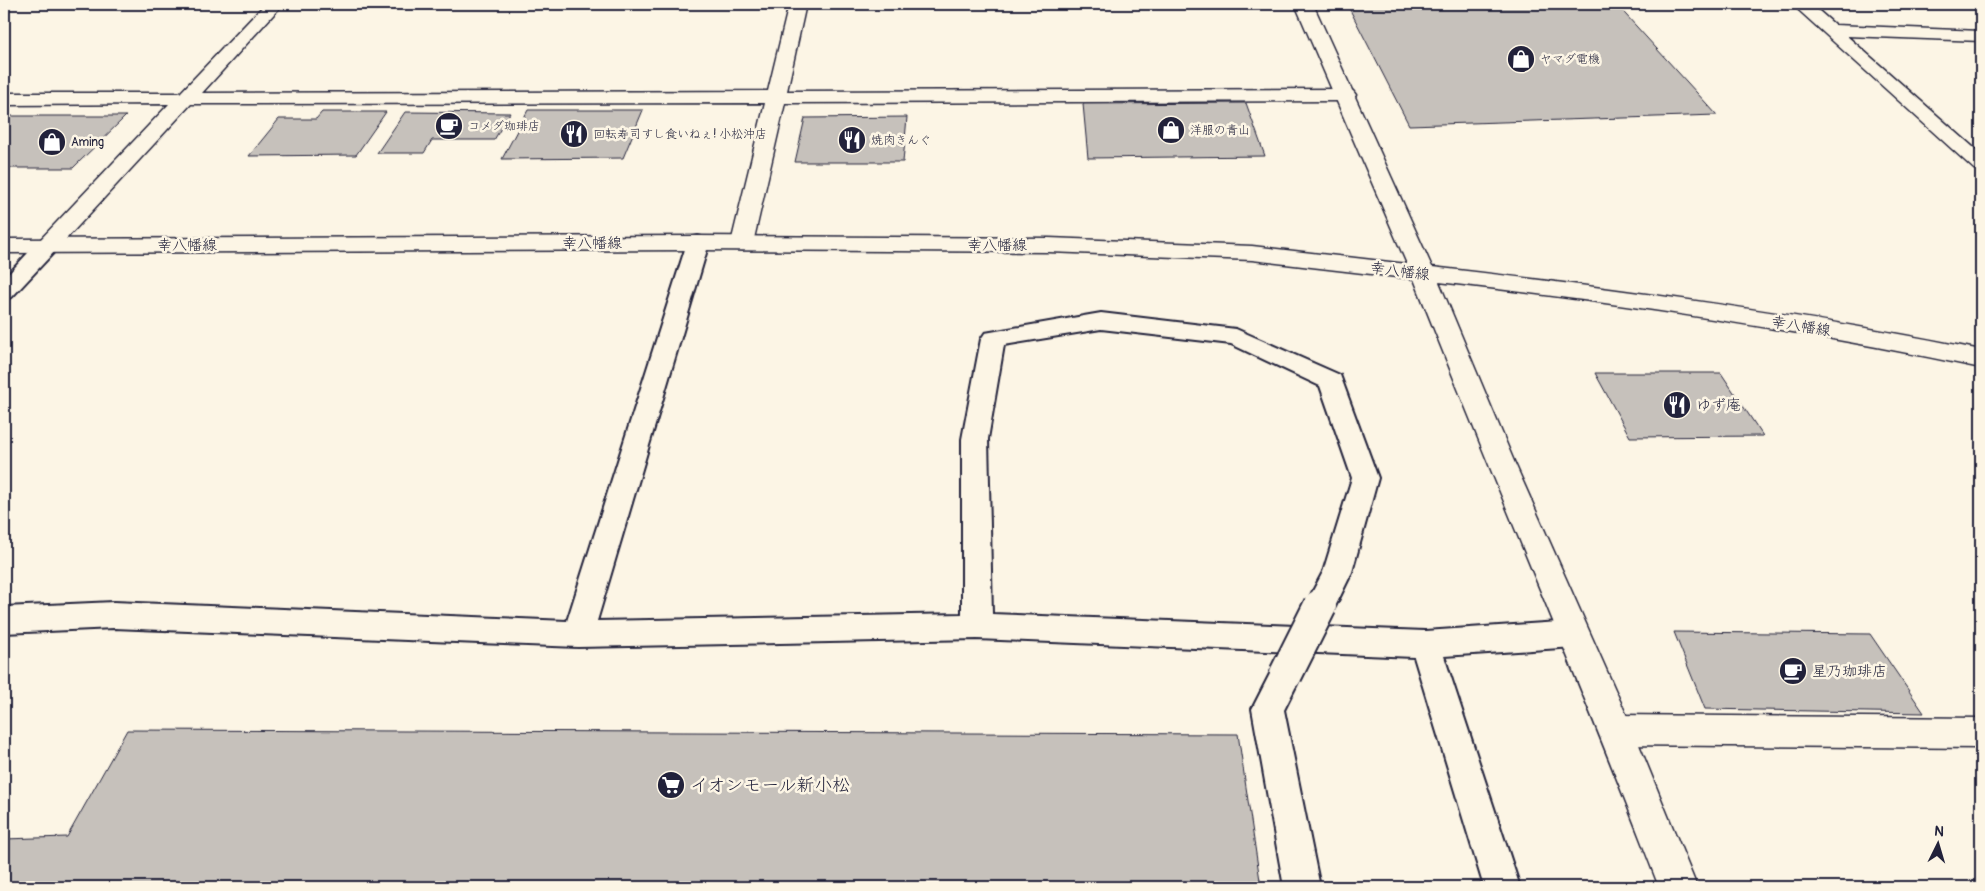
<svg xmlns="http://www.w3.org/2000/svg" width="1985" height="891" viewBox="0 0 1985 891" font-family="Pangolin,'Klee One',sans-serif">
<rect width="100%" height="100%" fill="#fcf5e5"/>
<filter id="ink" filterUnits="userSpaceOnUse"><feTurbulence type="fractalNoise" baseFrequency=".02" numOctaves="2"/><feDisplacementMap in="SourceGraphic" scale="10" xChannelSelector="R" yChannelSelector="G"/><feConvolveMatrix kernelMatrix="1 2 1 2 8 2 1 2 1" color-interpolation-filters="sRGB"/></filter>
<g filter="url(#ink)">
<!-- building -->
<path fill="#c6c1bb" stroke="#22223b" d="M1347,4h269l101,111 -308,10z
M1246,103l19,53 -177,2 -5,-54z
M528,110h115l-20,48 -121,1z
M322,112h64l-30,43 -107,1 30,-37h37z
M405,112l105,1 -16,27h-62l-8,13h-47z
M4,116h122l-53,52h-69z
M907,117l-4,45h-108l10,-44z
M1595,373h126l42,63 -133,1z
M1674,632l196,2 54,79 -219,-4z
M127,730l1111,4 23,153h-1257v-48l63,-2z"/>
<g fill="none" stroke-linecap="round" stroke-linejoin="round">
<defs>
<path id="lane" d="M698,236l8,2 3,5 -112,378 365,-7v-175l19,-100 4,-6 116,-20 135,16 104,46 38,103 -26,94 -21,43 -11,3 -11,-3 -4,-9 18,-34 29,-94 -32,-92 -89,-42 -130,-15 -97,16 -16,94 4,175 433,17 149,-10 11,4 4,9 -4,9 -11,4 -130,9 76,231h-36l-70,-230 -437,-18 -399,8 -464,-19 -110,5v-26l110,-5 453,19 120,-378 3,-5z
M47,239l8,2 3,5 -3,5 -43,46 -8,2v-20l35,-38z
M1286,660l11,4 5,10 -18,36 36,177h-36l-32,-178 23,-45z"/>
<path id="street" d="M265,4h18l-81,89 566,-2 21,-87h17l-19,87 559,-2 7,2 3,4 -3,4 -7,2 -561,2 -32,140 -3,5 -8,2 -8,-2 -3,-5 34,-140 -574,1 -136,147 -8,2 -8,-2 -3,-5 3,-5 130,-137 -165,1v-12h176z
M1792,4h19l24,21 146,6v10l-134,-5 134,118v17l-7,-2z
M1616,715l365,3v30l-365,-3 -12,-4 -5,-11 5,-11z"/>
<path id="secondary" d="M1295,4h18l119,263c184,21 368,46 549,83v18c-179,-38 -361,-65 -542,-86l74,177 120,271 64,157h-38c-78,-204 -165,-405 -245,-608l-162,-19 -203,-8 -351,-2 -694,3v-14l694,-3 351,2 203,8 155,18z"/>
</defs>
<!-- lane casing -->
<use href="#lane" stroke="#22223b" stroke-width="4"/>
<!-- street casing -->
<use href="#street" stroke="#22223b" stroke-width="3"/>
<!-- secondary casing -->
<use href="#secondary" stroke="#22223b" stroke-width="3"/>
<!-- lane -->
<use href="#lane" fill="#fcf5e5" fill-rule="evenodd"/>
<!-- street -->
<use href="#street" fill="#fcf5e5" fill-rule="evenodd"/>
<!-- secondary -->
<use href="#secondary" fill="#fcf5e5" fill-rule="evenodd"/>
<defs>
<path id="lane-bridge" d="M1286,674l34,-68"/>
</defs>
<!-- lane-bridge casing -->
<use href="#lane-bridge" stroke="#22223b" stroke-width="36" stroke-linecap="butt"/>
<!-- lane-bridge -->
<use href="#lane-bridge" stroke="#fcf5e5" stroke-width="32"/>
</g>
</g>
<!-- icons -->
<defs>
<symbol id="shop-disc" viewBox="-11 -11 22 22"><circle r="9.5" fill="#22223b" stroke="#fcf5e5"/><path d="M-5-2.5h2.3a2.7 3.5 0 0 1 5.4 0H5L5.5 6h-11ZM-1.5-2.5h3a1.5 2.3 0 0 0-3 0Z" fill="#fff"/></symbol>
<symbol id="cafe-disc" viewBox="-11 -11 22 22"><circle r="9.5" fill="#22223b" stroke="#fcf5e5"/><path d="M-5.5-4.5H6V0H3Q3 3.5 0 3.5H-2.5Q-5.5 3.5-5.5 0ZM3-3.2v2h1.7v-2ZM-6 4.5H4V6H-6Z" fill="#fff"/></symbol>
<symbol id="restaurant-disc" viewBox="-11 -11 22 22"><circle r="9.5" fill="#22223b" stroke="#fcf5e5"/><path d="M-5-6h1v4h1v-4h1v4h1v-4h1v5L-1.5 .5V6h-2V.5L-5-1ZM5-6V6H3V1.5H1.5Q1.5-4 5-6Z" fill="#fff"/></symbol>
<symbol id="supermarket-disc" viewBox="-11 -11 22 22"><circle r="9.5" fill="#22223b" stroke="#fcf5e5"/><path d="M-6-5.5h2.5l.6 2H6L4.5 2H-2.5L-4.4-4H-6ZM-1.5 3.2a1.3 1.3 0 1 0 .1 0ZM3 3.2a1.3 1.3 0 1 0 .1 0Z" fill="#fff"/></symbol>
</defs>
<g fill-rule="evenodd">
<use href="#shop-disc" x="1505" y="43" width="32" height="32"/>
<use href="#cafe-disc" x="433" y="110" width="32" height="32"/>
<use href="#shop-disc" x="1155" y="114" width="32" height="32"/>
<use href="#restaurant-disc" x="558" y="118" width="32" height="32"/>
<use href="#restaurant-disc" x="836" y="124" width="32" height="32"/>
<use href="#shop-disc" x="36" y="126" width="32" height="32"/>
<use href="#restaurant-disc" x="1661" y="389" width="32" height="32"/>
<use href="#cafe-disc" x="1777" y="655" width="32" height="32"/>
<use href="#supermarket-disc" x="655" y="769" width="32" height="32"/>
</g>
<g text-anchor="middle" stroke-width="5" stroke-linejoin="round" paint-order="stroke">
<!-- far-poi labels -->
<g font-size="12" fill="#22223b" stroke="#fcf5e5" text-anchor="start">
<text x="1540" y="63">ヤマダ電機</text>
<text x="468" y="130">コメダ珈琲店</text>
<text x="1190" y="134">洋服の青山</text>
<text x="593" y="138">回転寿司すし食いねぇ! 小松沖店</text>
<text x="871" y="144">焼肉きんぐ</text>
<text x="71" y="146">Aming</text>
</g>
<!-- street labels -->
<g font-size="15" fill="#22223b" stroke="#fcf5e5">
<text x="592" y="248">幸八幡線</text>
<text x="187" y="250">幸八幡線</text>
<text x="997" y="250">幸八幡線</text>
<text transform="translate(1400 271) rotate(7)" y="5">幸八幡線</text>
<text transform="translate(1801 326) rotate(9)" y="5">幸八幡線</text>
</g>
<!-- poi labels -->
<g font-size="15" fill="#22223b" stroke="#fcf5e5" text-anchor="start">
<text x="1696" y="410">ゆず庵</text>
<text x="1812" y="676">星乃珈琲店</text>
</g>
<!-- near-poi labels -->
<g font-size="18" fill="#22223b" stroke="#fcf5e5" text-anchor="start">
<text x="690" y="791">イオンモール新小松</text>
</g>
</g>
<!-- margin -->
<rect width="1985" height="891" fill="none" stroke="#fcf5e5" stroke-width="20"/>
<rect x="10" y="10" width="1965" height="871" fill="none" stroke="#22223b" stroke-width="2" filter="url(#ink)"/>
<!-- north arrow -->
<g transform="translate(1938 844) rotate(5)" stroke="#fcf5e5" stroke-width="4" paint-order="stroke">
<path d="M0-4L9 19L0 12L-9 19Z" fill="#22223b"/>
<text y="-8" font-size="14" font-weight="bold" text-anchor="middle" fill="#22223b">N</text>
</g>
</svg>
